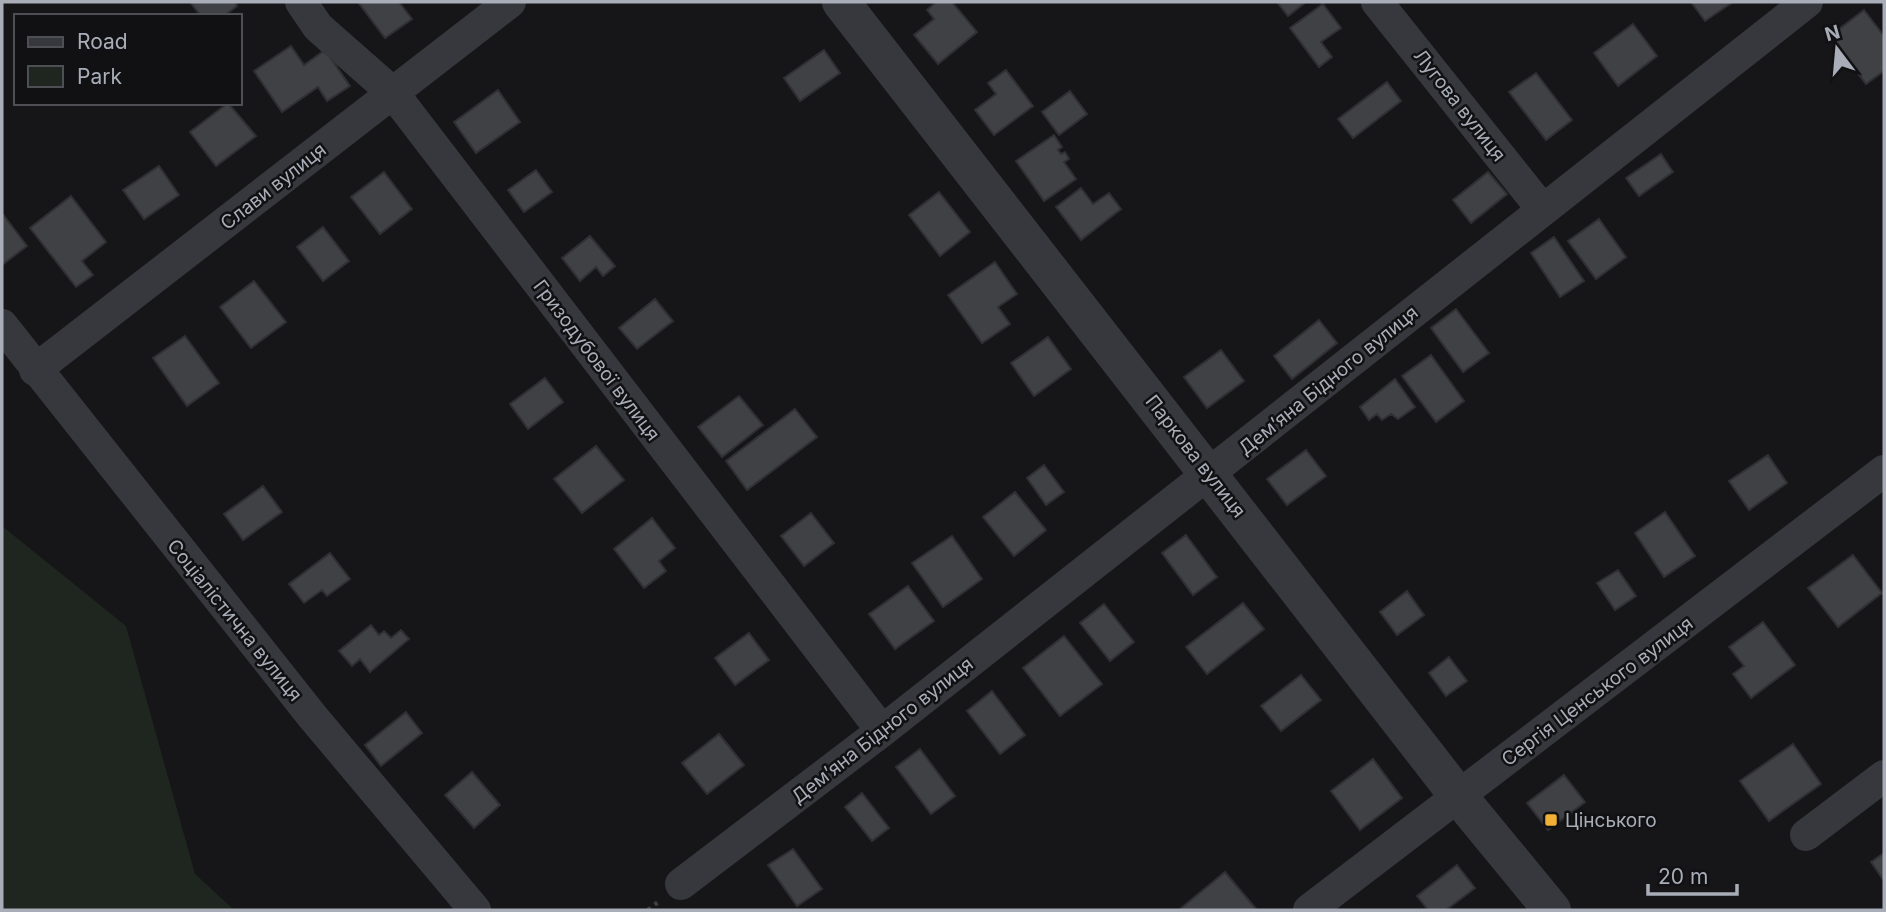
<svg xmlns="http://www.w3.org/2000/svg" width="1886" height="912" viewBox="0 0 1886 912" font-family="Inter,sans-serif">
<rect width="100%" height="100%" fill="#161618"/>
<!-- green -->
<path fill="#1e261f" d="M2,526l124,100 69,248 39,36h-232z"/>
<!-- building -->
<path fill="#404145" stroke="#303034" stroke-width="2" d="M190,2h45l2,4 -13,10h-23z
M358,2h41l13,17 -27,19z
M936,2h16l25,30 -39,32 -24,-29 20,-16 -7,-9z
M1277,2h29l-18,14z
M1691,2h42l-28,19z
M1323,4l18,24 -20,14 11,15 -13,10 -29,-39z
M1864,10l20,26v35l-18,13 -36,-48z
M1633,24l24,32 -39,30 -24,-33z
M291,46l13,19 21,-15 25,36 -23,15 -9,-14 -36,25 -28,-41z
M824,50l16,23 -40,28 -16,-23z
M1006,70l27,36 -39,29 -19,-25 21,-16 -8,-11z
M1536,73l36,47 -26,20 -37,-48z
M1387,82l14,19 -48,37 -15,-19z
M498,90l22,32 -44,31 -22,-31z
M1070,91l17,23 -28,21 -17,-23z
M228,103l28,33 -40,30 -26,-34z
M1054,135l8,12 -4,3 3,4 4,-2 4,7 -5,3 12,17 -32,22 -28,-40z
M1661,154l12,18 -34,24 -13,-18z
M159,166l20,29 -35,24 -21,-29z
M536,170l16,22 -28,20 -16,-22z
M384,172l28,37 -32,25 -29,-37z
M1488,172l19,22 -36,29 -18,-23z
M1081,188l12,16 16,-11 12,16 -40,31 -25,-33z
M939,192l31,40 -30,24 -31,-41z
M71,196l35,46 -24,19 11,14 -17,12 -46,-59z
M2,213l25,33 -25,19z
M1599,219l27,38 -30,22 -28,-38z
M323,227l26,34 -26,20 -26,-34z
M590,236l25,30 -12,10 -7,-9 -16,14 -18,-23z
M1554,237l30,44 -24,16 -29,-44z
M995,262l22,32 -19,13 12,17 -28,19 -34,-48z
M254,281l32,41 -35,26 -31,-41z
M655,299l18,22 -36,28 -18,-21z
M1456,309l33,44 -26,19 -32,-44z
M1319,320l18,23 -45,36 -18,-23z
M185,336l34,47 -32,23 -34,-48z
M1048,337l23,32 -37,27 -23,-33z
M1221,350l23,31 -37,27 -23,-31z
M1431,355l33,46 -28,21 -34,-46z
M545,378l18,24 -35,27 -18,-25z
M1395,379l20,28 -17,12 -7,-5 -9,6 -5,-6 -8,6 -9,-13z
M739,396l24,29 -41,32 -24,-30z
M795,409l22,28 -70,53 -21,-29z
M596,446l28,34 -42,33 -28,-34z
M1306,450l20,26 -39,29 -20,-26z
M1768,455l19,28 -38,27 -20,-29z
M1044,465l20,27 -18,13 -19,-27z
M263,486l19,26 -39,28 -19,-26z
M1015,492l31,38 -32,26 -31,-39z
M1665,512l30,44 -31,21 -29,-44z
M811,513l23,30 -30,23 -23,-30z
M652,518l23,30 -16,13 7,10 -22,17 -30,-39z
M1186,535l31,42 -24,18 -31,-42z
M952,536l30,43 -39,28 -31,-44z
M330,553l20,26 -23,17 -5,-6 -18,13 -15,-19z
M1853,555l29,38 -44,34 -30,-39z
M1618,570l18,26 -21,14 -18,-27z
M908,586l26,35 -39,28 -26,-35z
M1407,591l17,24 -27,20 -17,-23z
M1243,603l21,26 -57,45 -21,-27z
M1104,604l30,38 -24,19 -30,-38z
M1763,622l32,43 -44,33 -18,-24 11,-8 -15,-19z
M371,625l8,10 5,-4 7,7 10,-8 8,9 -39,33 -10,-13 -8,7 -13,-15z
M749,633l20,27 -34,25 -20,-27z
M1064,636l38,48 -42,32 -37,-48z
M1449,657l18,24 -21,15 -17,-23z
M1301,675l20,25 -40,31 -20,-25z
M992,691l33,44 -25,19 -33,-43z
M406,712l16,21 -41,33 -16,-21z
M719,734l25,31 -37,29 -25,-31z
M1793,744l28,40 -52,37 -29,-40z
M920,749l35,47 -24,18 -35,-47z
M1373,759l29,39 -42,32 -29,-39z
M472,772l28,33 -26,23 -29,-33z
M1564,775l21,27 -37,28 -21,-27z
M862,793l27,35 -17,13 -27,-34z
M793,849l29,40 -25,17 -29,-41z
M1884,853v28l-13,-19z
M1457,865l18,23 -29,22h-18l-11,-14z
M1225,872l32,38h-75l-2,-1z"/>
<g fill="none" stroke-linecap="round" stroke-linejoin="round">
<!-- path -->
<path stroke="#3d3f44" stroke-width="4.5" stroke-dasharray="3.5 5" stroke-linecap="butt" d="M648,910l10,-8"/>
<!-- minor -->
<path stroke="#37383d" stroke-width="32" d="M301,2l17,25 75,66 489,638
M1377,2l165,207
M2,325l310,391 163,194
M35,370l475,-368
M1806,835l78,-59
M681,884l201,-153 925,-729
M1309,910l575,-439"/>
<!-- tertiary -->
<path stroke="#37383d" stroke-width="38" d="M841,2l618,795 93,113"/>
</g>
<!-- markers -->
<rect fill="#f2b134" stroke="#111113" stroke-width="2.5" x="1544" y="813" width="14" height="14" rx="3.5"/>
<g text-anchor="middle" stroke-width="5" stroke-linejoin="round" paint-order="stroke">
<!-- street labels -->
<g font-size="19" fill="#a8adb8" stroke="#111113">
<text transform="translate(1460 105) rotate(52)" y="7">Лугова вулиця</text>
<text transform="translate(273 186) rotate(-38)" y="7">Слави вулиця</text>
<text transform="translate(597 360) rotate(53)" y="7">Гризодубової вулиця</text>
<text transform="translate(1328 380) rotate(-39)" y="7">Дем’яна Бідного вулиця</text>
<text transform="translate(1196 456) rotate(52)" y="7">Паркова вулиця</text>
<text transform="translate(235 620) rotate(51)" y="7">Соціалістична вулиця</text>
<text transform="translate(1597 691) rotate(-37)" y="7">Сергія Ценського вулиця</text>
<text transform="translate(882 730) rotate(-38)" y="7">Дем’яна Бідного вулиця</text>
</g>
<!-- poi labels -->
<g font-size="19" fill="#a8adb8" stroke="#111113" text-anchor="start">
<text x="1565" y="827">Цінського</text>
</g>
</g>
<!-- border -->
<rect width="1886" height="912" fill="none" stroke="#a8adb8" stroke-width="7"/>
<!-- legend -->
<rect x="14" y="14" width="228" height="91" fill="#111113" stroke="#4d4f55" stroke-width="2"/>
<rect x="28" y="37" width="35" height="10" fill="#37383d" stroke="#4d4f55" stroke-width="2"/>
<text x="77" y="49" font-size="21" fill="#a8adb8">Road</text>
<rect x="28" y="66" width="35" height="21" fill="#1e261f" stroke="#4d4f55" stroke-width="2"/>
<text x="77" y="84" font-size="21" fill="#a8adb8">Park</text>
<!-- north arrow -->
<g transform="translate(1837 49) rotate(344)" stroke="#111113" stroke-width="5" paint-order="stroke">
<path d="M0-5L12 26L0 18L-12 26Z" fill="#a8adb8"/>
<text y="-10" font-size="19" font-weight="bold" text-anchor="middle" fill="#a8adb8">N</text>
</g>
<!-- scale -->
<path d="M1648 884v10h89v-10" fill="none" stroke="#a8adb8" stroke-width="3.5"/>
<text x="1658" y="884" font-size="21" fill="#a8adb8" stroke="#111113" stroke-width="5" paint-order="stroke">20 m</text>
</svg>
